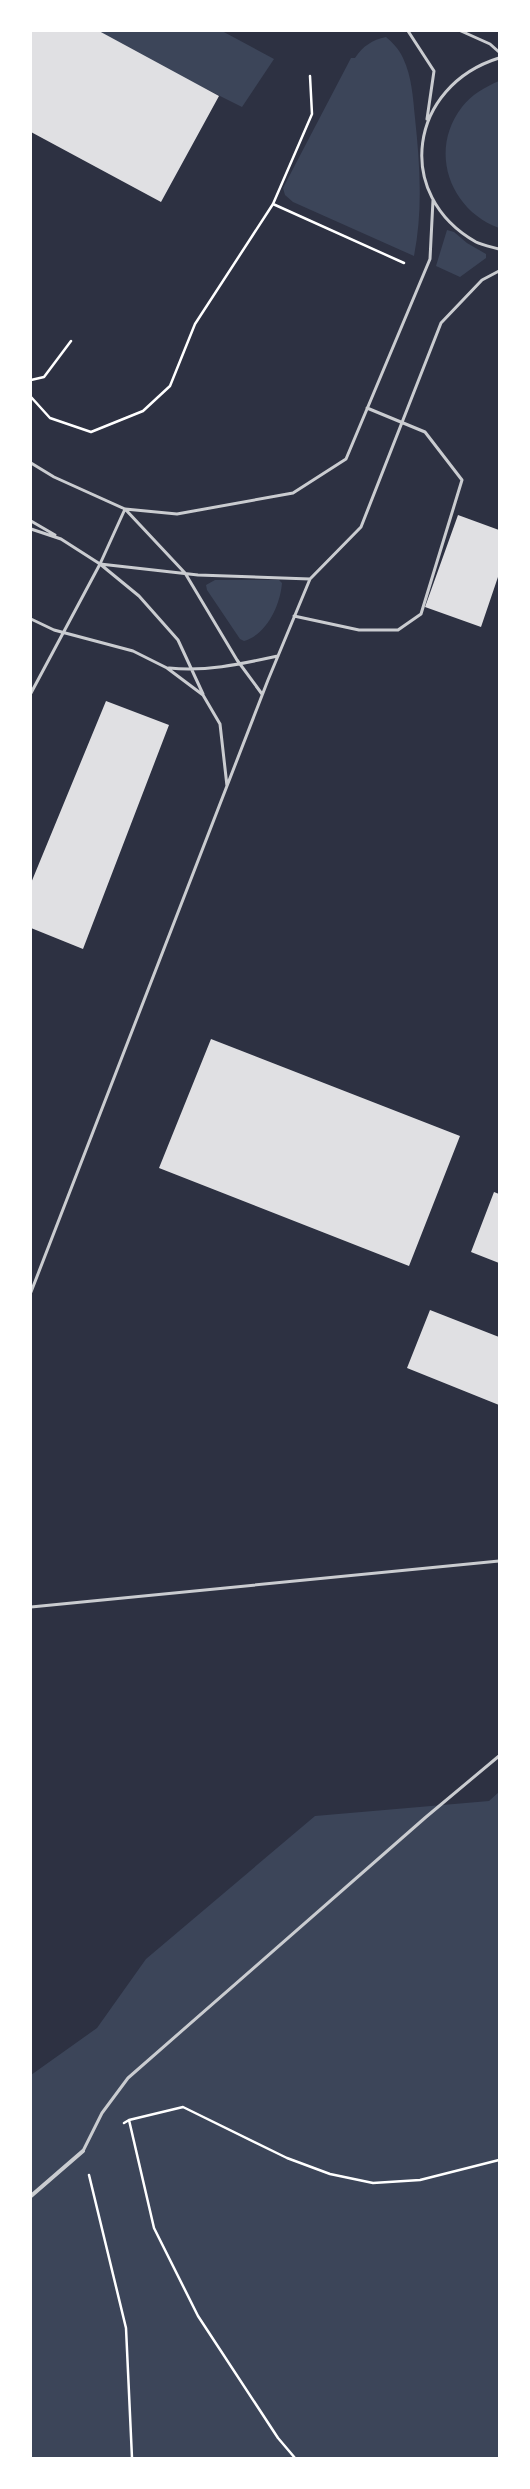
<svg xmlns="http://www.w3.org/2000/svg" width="530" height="2489" viewBox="0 0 530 2489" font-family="'Source Serif 4',serif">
<rect width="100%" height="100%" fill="#2d3142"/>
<!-- green -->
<path fill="#3c4559" d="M90,31h132l52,28 -32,48z
M386,37c7,6 13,12 17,21 9,19 10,40 12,60 5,47 8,92 -1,138l-121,-54 -8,-7 -2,-7 68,-130h4c8,-12 17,-18 31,-21z
M499,81v147c-49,-18 -71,-77 -37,-121 9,-12 23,-20 37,-26z
M447,230l7,2 13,11 19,11v4l-26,19 -24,-11z
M215,580h64l3,3c-2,23 -15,51 -38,58l-4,-2 -33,-49 -1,-5z
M499,1792v666h-468v-383l66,-47 49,-69 169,-143 174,-15z"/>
<!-- building -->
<path fill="#e0e0e3" d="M31,31h68l120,65 -58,106 -130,-70z
M458,515l41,15v44l-18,53 -56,-20z
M106,701l63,24 -86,224 -52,-21v-45z
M211,1039l249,97 -51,130 -250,-98z
M494,1192l5,2v69l-28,-11z
M430,1310l69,27v68l-92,-37z"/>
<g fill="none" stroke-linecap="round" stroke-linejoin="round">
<!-- path -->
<path stroke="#fff" stroke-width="2.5" d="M273,204l131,59
M31,380l13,-3 27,-36
M31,397l19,21 41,14 52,-21 27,-25 25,-62 78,-120 39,-90 -2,-38
M129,2120l25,108 44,88 80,122 17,20
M124,2123l5,-3 54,-13 104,51 43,16 43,9 47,-3 79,-20
M89,2175l37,153 6,130"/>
<!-- service -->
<path stroke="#caccd0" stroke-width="3" d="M408,31l26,40 -7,48
M461,31l29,13 9,8
M499,58c-90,28 -106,137 -23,184 6,3 16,5 23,7
M31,463l23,14 71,32 52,5 116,-21 53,-34 84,-200 3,-59
M31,521l24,14
M31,529l30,10 39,25 98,11 112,4 51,-52 80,-204 41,-43 17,-9
M100,564l39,32 39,44 25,54
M294,616l65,14h39l23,-16 41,-134 -37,-48 -58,-24
M31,619l23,11 79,21 34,17 36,27 17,29 7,62
M169,668c37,4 72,-4 109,-12
M31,693l69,-129 25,-55 60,64 52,87 25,34
M31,1292l237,-612 42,-101
M31,1607l468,-46
M83,2151l19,-38 26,-35 298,-261 73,-61"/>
<!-- minor -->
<path stroke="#caccd0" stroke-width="4" d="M31,2196l52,-45"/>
</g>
<!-- border -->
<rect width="530" height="2489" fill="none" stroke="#ffffff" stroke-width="64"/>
</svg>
